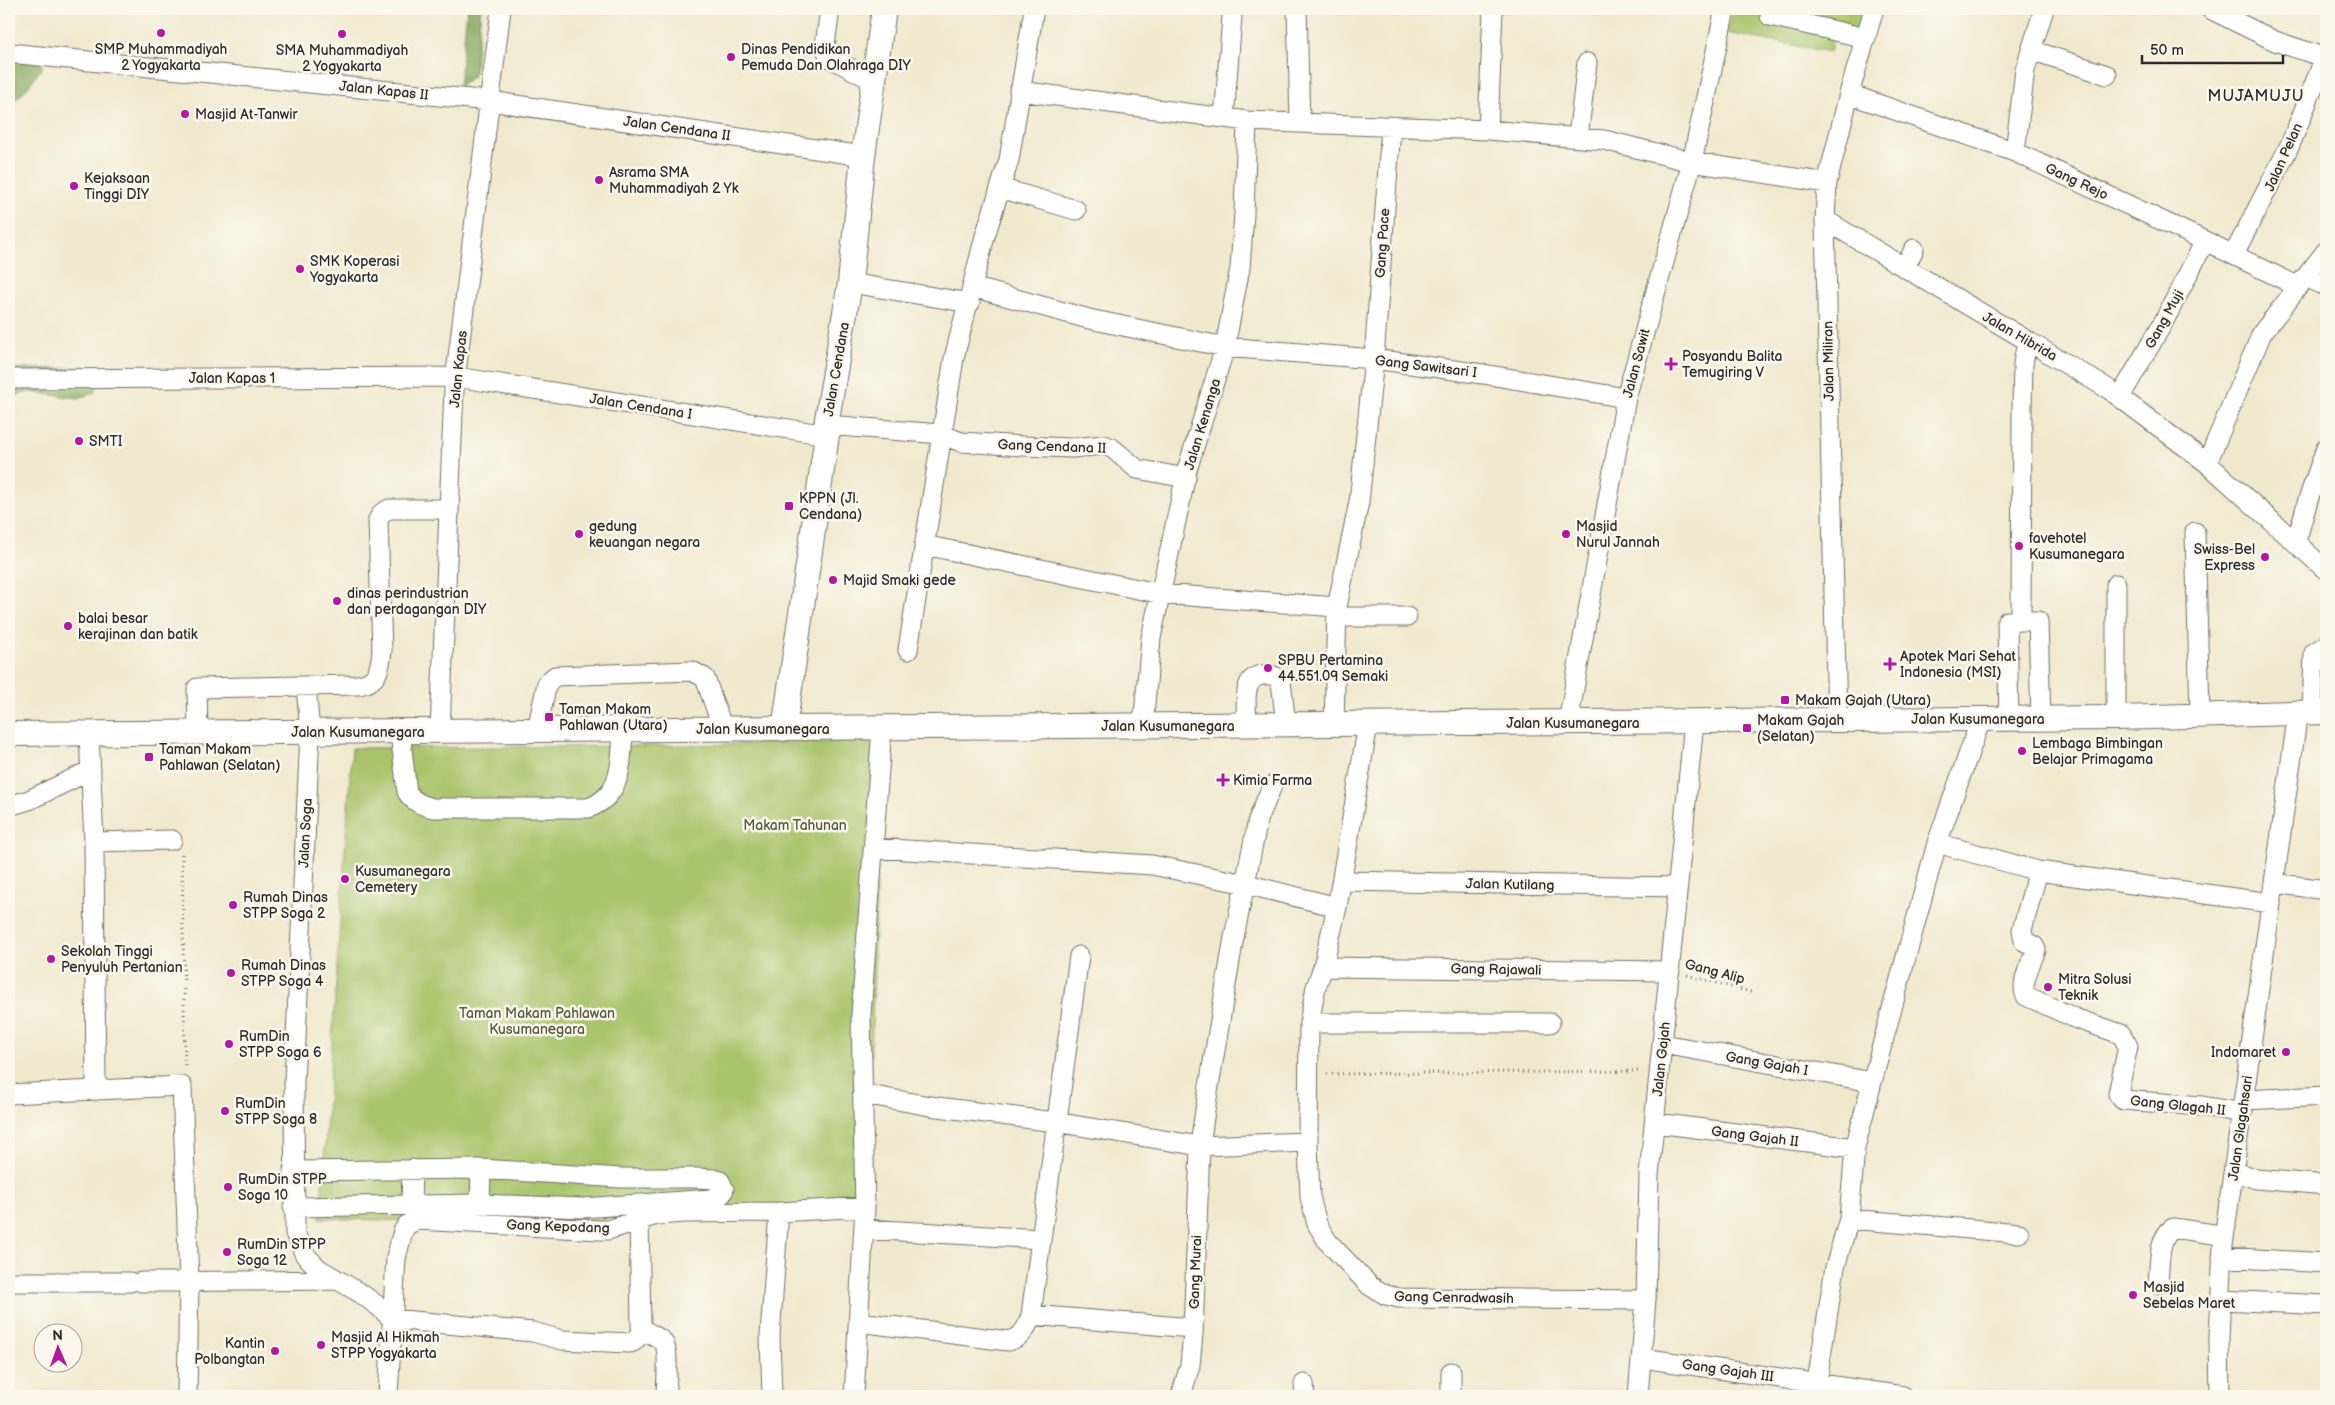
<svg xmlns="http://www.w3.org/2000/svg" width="2335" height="1405" viewBox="0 0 2335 1405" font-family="'Balsamiq Sans',sans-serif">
<rect width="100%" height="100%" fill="#fbf7ec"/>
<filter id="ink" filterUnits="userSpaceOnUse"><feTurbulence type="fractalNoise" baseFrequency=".02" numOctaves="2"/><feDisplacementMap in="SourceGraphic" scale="10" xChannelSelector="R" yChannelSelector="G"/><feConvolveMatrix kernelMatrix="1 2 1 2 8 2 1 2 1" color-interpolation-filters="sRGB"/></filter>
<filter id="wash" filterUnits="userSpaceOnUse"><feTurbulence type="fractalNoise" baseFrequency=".0096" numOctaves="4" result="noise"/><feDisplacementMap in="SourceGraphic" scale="20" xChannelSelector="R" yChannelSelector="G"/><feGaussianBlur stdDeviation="1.12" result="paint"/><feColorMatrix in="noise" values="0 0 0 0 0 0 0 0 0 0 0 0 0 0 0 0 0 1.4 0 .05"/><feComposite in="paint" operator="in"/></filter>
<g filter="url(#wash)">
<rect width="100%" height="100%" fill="#f1e9ce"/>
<!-- green -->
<path fill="#a9c46a" stroke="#6a784a" d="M1732,9h133l-7,23 -23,-4 -5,24 -103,-19z
M880,741l-7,260 -8,206 -207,3 -47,18 -291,-10 32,-470 292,-2z"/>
<!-- forest -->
<path fill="#86aa5e" stroke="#586a44" d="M467,9h14l-7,66 -15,12z
M9,44c14,3 25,11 34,23 -12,14 -17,27 -34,36z
M89,368c6,8 11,15 5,25l-16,5 -48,-6 -21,5v-26l5,-2z"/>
</g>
<g filter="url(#ink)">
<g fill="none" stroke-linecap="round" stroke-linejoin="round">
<defs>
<path id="minor" d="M830,9l-5,36 4,12 45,24
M1297,9l3,114
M2210,9l65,32 51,17
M1770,16l96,22
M2031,50l76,25
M9,53l481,48 373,55
M1019,91l228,30 241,9 116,10 88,22 135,21
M1849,94l166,58 190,89 92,45
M1224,118l8,-101
M1488,130l5,-121
M1578,137l9,-74
M2015,152l10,-82 19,-61
M1000,188l76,22
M1825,220l285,170 97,73 119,107
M2234,254l56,-109 36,-90
M1905,268l9,-19
M2305,277l21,9
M850,283l120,20
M972,287l117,32 136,28 149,12 109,15 143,24
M9,379l447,-2 371,58
M2120,397l43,-74 42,-82
M826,425l115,9 20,8 62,4 49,2 32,-3 8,3 25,21 49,9
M2207,463l55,-130 64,-82
M2195,532l5,182
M2296,542l12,-42 18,-52
M924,545l238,49 175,13
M1337,617h70
M2021,621l1,-214 1,-43 4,-23
M908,650l46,-292 31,-122 24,-76 25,-151
M306,686l4,46 -16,350 1,151 10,22 14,14 41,24 18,13 14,13
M2312,712l2,-59 12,-8
M2116,718v-134
M2009,719l-2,-98h31l3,98
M1837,720l-12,-500 2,-37 22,-89 25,-85
M1568,723l58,-325 66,-236 33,-153
M1334,724l3,-117 22,-105 15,-143 17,-232
M1368,724l-31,183 -14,60 -7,20 -7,36 -1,119 2,55 7,27 11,18 42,44 16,9 13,3 247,2
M1247,725c0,-17 -7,-48 16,-50 7,-1 14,1 18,6l5,44
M1143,726l8,-88 36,-168 38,-123 15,-79 4,-54 3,-93
M537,730l10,-47 8,-7 137,-5 13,7 18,51
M440,731l14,-342 47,-380
M400,732l7,60c7,11 15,13 26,16h155c35,-12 33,-46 35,-78
M198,733l-1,-45 160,-3c21,-2 23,-16 25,-34l-4,-131 4,-7 7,-4h60
M89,734l5,108 2,249
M9,806l20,-6 62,-30
M94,842l78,-2
M1937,843l101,28 233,32
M874,848l278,17 94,19 91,23
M2038,871l-16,59 2,11 10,5 2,4c-4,12 -17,34 -10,46l51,23 44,15 7,12 -10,48 5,6 79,6 41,7
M1342,881l336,6
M2274,883l52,7
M1323,967l347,4
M1309,1023h241
M1663,1044l209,38
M9,1094l173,-8 7,196 -2,114
M863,1094l67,12 125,16 145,24 108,-4
M2245,1100l81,-4
M1656,1123l199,25
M293,1171l188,-2 140,9h76l17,1 6,2 4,8 -2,5 -10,5 -130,9 -102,-4 -187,3
M2234,1171l22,8 70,6
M480,1204l1,-35
M411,1206l1,-37
M1849,1219l170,14
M639,1220l2,106c6,9 15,8 22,16 7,8 3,42 3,54
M864,1229l177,10
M2222,1257l104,6
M9,1282h121
M141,1282l195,-2
M2158,1284c2,-17 -1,-45 15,-56l47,7 6,-8
M2221,1300l105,5
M1031,1315l162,13
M392,1319l141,13 29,8 67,3 4,-1 11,-11
M859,1322l149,19c15,-4 19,-13 23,-26l48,-359
M1642,1358l261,38
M1451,1372v24
M1817,1382l18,-115 14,-48 6,-71 17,-66 65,-239 44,-124
M1304,1384l1,12
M388,1396l8,-138 7,-27 4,-6 10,-5 183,10h8l49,-15 28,-2 94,-1 86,-5
M772,1396l-2,-60 9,-124
M854,1396l11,-189 -4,-192 21,-287
M1181,1396l9,-31 3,-31 7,-188 5,-36 29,-173 24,-117 14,-34
M1638,1396l8,-96 3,-125 45,-453
M2220,1396l-1,-58 4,-93 75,-533"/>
<path id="major" d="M784,729l43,-294 -1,-10 24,-142 13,-127 21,-147
M9,734l2107,-16 210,-6"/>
</defs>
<!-- minor casing -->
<use href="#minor" stroke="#706e64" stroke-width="21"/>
<!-- major casing -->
<use href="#major" stroke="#706e64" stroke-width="26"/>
<!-- path -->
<path stroke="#706e64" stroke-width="3" stroke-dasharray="1 4" stroke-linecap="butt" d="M182,854l3,214
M1687,975l67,18
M1327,1074l314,-3"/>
<!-- minor -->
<use href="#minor" stroke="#fff" stroke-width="19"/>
<!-- major -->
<use href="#major" stroke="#fff" stroke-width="24"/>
</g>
</g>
<!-- markers -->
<g fill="#b5179e" stroke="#fbf7ec" stroke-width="2">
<circle cx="161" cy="33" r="5"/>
<circle cx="342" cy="34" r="5"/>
<circle cx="731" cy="57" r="5"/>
<circle cx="185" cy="114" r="5"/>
<circle cx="599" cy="180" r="5"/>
<circle cx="74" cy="186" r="5"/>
<circle cx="300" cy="269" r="5"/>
<path d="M1668.5 356.5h5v5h5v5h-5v5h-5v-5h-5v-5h5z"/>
<circle cx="79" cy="441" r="5"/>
<rect x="784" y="501" width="10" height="10" rx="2.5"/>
<circle cx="579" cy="534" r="5"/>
<circle cx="1566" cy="534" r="5"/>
<circle cx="2019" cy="546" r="5"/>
<circle cx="2265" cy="557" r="5"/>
<circle cx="833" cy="580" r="5"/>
<circle cx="337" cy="601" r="5"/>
<circle cx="68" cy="626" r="5"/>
<path d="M1887.5 656.5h5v5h5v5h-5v5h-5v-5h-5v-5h5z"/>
<circle cx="1268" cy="668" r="5"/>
<rect x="1780" y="695" width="10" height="10" rx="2.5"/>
<rect x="544" y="712" width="10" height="10" rx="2.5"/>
<rect x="1742" y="723" width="10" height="10" rx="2.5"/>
<circle cx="2022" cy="751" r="5"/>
<rect x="144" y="752" width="10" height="10" rx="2.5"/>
<path d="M1220.5 772.5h5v5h5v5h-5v5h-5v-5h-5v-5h5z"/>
<circle cx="345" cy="879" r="5"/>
<circle cx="233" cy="905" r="5"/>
<circle cx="51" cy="959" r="5"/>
<circle cx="231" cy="973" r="5"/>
<circle cx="2048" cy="987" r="5"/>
<circle cx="229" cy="1044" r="5"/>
<circle cx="2286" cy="1052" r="5"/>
<circle cx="225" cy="1111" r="5"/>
<circle cx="228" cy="1187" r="5"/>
<circle cx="227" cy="1252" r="5"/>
<circle cx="2133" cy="1295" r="5"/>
<circle cx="321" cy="1345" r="5"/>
<circle cx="275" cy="1351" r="5"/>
</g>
<g text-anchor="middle" stroke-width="5" stroke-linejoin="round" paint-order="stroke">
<!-- poi labels -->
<g font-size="14" fill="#2b2b2b" stroke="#fbf7ec" text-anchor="start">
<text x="161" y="54" text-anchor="middle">SMP Muhammadiyah<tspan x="161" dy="16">2 Yogyakarta</tspan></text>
<text x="741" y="54">Dinas Pendidikan<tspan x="741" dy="16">Pemuda Dan Olahraga DIY</tspan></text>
<text x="342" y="55" text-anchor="middle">SMA Muhammadiyah<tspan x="342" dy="16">2 Yogyakarta</tspan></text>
<text x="195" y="119">Masjid At-Tanwir</text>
<text x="609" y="177">Asrama SMA<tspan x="609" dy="16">Muhammadiyah 2 Yk</tspan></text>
<text x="84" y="183">Kejaksaan<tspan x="84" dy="16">Tinggi DIY</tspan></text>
<text x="310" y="266">SMK Koperasi<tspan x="310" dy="16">Yogyakarta</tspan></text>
<text x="1682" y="361">Posyandu Balita<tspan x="1682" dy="16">Temugiring V</tspan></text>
<text x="89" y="446">SMTI</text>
<text x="799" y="503">KPPN (Jl.<tspan x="799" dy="16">Cendana)</tspan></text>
<text x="589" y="531">gedung<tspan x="589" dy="16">keuangan negara</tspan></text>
<text x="1576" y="531">Masjid<tspan x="1576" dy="16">Nurul Jannah</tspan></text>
<text x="2029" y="543">favehotel<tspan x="2029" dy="16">Kusumanegara</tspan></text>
<text x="2255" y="554" text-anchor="end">Swiss-Bel<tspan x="2255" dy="16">Express</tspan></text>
<text x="843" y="585">Majid Smaki gede</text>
<text x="347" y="598">dinas perindustrian<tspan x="347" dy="16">dan perdagangan DIY</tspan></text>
<text x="78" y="623">balai besar<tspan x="78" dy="16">kerajinan dan batik</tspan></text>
<text x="1900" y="661">Apotek Mari Sehat<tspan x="1900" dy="16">Indonesia (MSI)</tspan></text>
<text x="1278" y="665">SPBU Pertamina<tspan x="1278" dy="16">44.551.09 Semaki</tspan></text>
<text x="1795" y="705">Makam Gajah (Utara)</text>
<text x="559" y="714">Taman Makam<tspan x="559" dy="16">Pahlawan (Utara)</tspan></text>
<text x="1757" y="725">Makam Gajah<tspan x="1757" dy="16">(Selatan)</tspan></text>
<text x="2032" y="748">Lembaga Bimbingan<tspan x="2032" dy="16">Belajar Primagama</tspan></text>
<text x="159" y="754">Taman Makam<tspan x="159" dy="16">Pahlawan (Selatan)</tspan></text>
<text x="1233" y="785">Kimia Farma</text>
<text x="355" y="876">Kusumanegara<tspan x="355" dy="16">Cemetery</tspan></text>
<text x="243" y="902">Rumah Dinas<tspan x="243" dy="16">STPP Soga 2</tspan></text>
<text x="61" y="956">Sekolah Tinggi<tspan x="61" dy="16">Penyuluh Pertanian</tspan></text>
<text x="241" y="970">Rumah Dinas<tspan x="241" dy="16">STPP Soga 4</tspan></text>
<text x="2058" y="984">Mitra Solusi<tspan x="2058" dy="16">Teknik</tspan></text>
<text x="239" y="1041">RumDin<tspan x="239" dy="16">STPP Soga 6</tspan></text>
<text x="2276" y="1057" text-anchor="end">Indomaret</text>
<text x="235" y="1108">RumDin<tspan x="235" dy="16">STPP Soga 8</tspan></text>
<text x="238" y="1184">RumDin STPP<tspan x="238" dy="16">Soga 10</tspan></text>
<text x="237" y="1249">RumDin STPP<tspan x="237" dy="16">Soga 12</tspan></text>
<text x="2143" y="1292">Masjid<tspan x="2143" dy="16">Sebelas Maret</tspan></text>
<text x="331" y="1342">Masjid Al Hikmah<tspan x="331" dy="16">STPP Yogyakarta</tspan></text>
<text x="265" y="1348" text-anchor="end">Kantin<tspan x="265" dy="16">Polbangtan</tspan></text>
</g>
<!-- street labels -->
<g font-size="14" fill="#2b2b2b" stroke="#fbf7ec">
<text transform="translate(384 90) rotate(6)" y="5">Jalan Kapas II</text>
<text transform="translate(677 128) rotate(8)" y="5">Jalan Cendana II</text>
<text transform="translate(2283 157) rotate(-66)" y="5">Jalan Pelan</text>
<text transform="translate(2077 181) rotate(25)" y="5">Gang Rejo</text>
<text transform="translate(1382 243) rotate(-86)" y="5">Gang Pace</text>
<text transform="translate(2164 319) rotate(-61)" y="5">Gang Muji</text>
<text transform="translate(2020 336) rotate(30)" y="5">Jalan Hibrida</text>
<text transform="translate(1828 361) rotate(-91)" y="5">Jalan Miliran</text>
<text transform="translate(1636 363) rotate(-75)" y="5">Jalan Sawit</text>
<text transform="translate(1426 366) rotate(7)" y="5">Gang Sawitsari I</text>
<text transform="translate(458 369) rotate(-84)" y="5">Jalan Kapas</text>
<text transform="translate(836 369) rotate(-80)" y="5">Jalan Cendana</text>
<text x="232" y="383">Jalan Kapas 1</text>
<text transform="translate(641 406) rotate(9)" y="5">Jalan Cendana I</text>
<text transform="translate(1202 424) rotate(-73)" y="5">Jalan Kenanga</text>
<text transform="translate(1052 446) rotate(2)" y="5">Gang Cendana II</text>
<text x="1978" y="724">Jalan Kusumanegara</text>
<text x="1573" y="728">Jalan Kusumanegara</text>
<text x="1168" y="731">Jalan Kusumanegara</text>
<text x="763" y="734">Jalan Kusumanegara</text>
<text x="358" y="737">Jalan Kusumanegara</text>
<text transform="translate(305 833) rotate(-87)" y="5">Jalan Soga</text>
<text transform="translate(1510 884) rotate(1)" y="5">Jalan Kutilang</text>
<text transform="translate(1496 969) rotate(1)" y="5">Gang Rajawali</text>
<text transform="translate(1715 971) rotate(15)" y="5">Gang Alip</text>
<text transform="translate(1661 1059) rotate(-84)" y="5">Jalan Gajah</text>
<text transform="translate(1767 1063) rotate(10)" y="5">Gang Gajah I</text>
<text transform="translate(2178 1105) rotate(6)" y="5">Gang Glagah II</text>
<text transform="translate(2240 1128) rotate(-82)" y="5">Jalan Glagahsari</text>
<text transform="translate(1755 1136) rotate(7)" y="5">Gang Gajah II</text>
<text transform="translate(558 1226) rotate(2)" y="5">Gang Kepodang</text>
<text transform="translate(1195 1272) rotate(-88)" y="5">Gang Murai</text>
<text transform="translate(1454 1297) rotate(1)" y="5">Gang Cenradwasih</text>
<text transform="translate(1728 1370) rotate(8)" y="5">Gang Gajah III</text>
</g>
<!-- park labels -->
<g font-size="14" fill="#51593e" stroke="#fbf7ec">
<text x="795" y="830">Makam Tahunan</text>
<text x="537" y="1018">Taman Makam Pahlawan<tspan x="537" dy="16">Kusumanegara</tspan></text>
</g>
<!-- quarter labels -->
<g font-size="16" letter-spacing="1" fill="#2b2b2b" stroke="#fbf7ec">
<text x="2256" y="101">MUJAMUJU</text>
</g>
</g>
<!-- margin -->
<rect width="2335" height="1405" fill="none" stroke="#fbf7ec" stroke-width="30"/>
<!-- north arrow -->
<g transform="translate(58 1348) rotate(358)"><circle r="24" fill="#fbf7ec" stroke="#a8a59f"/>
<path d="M0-4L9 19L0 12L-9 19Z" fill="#b5179e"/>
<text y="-8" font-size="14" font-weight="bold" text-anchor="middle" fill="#2b2b2b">N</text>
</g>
<!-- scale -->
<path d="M2142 55v8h141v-8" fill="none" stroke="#2b2b2b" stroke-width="2.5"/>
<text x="2150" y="55" font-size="15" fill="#2b2b2b" stroke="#fbf7ec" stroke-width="4" paint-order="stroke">50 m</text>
</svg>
